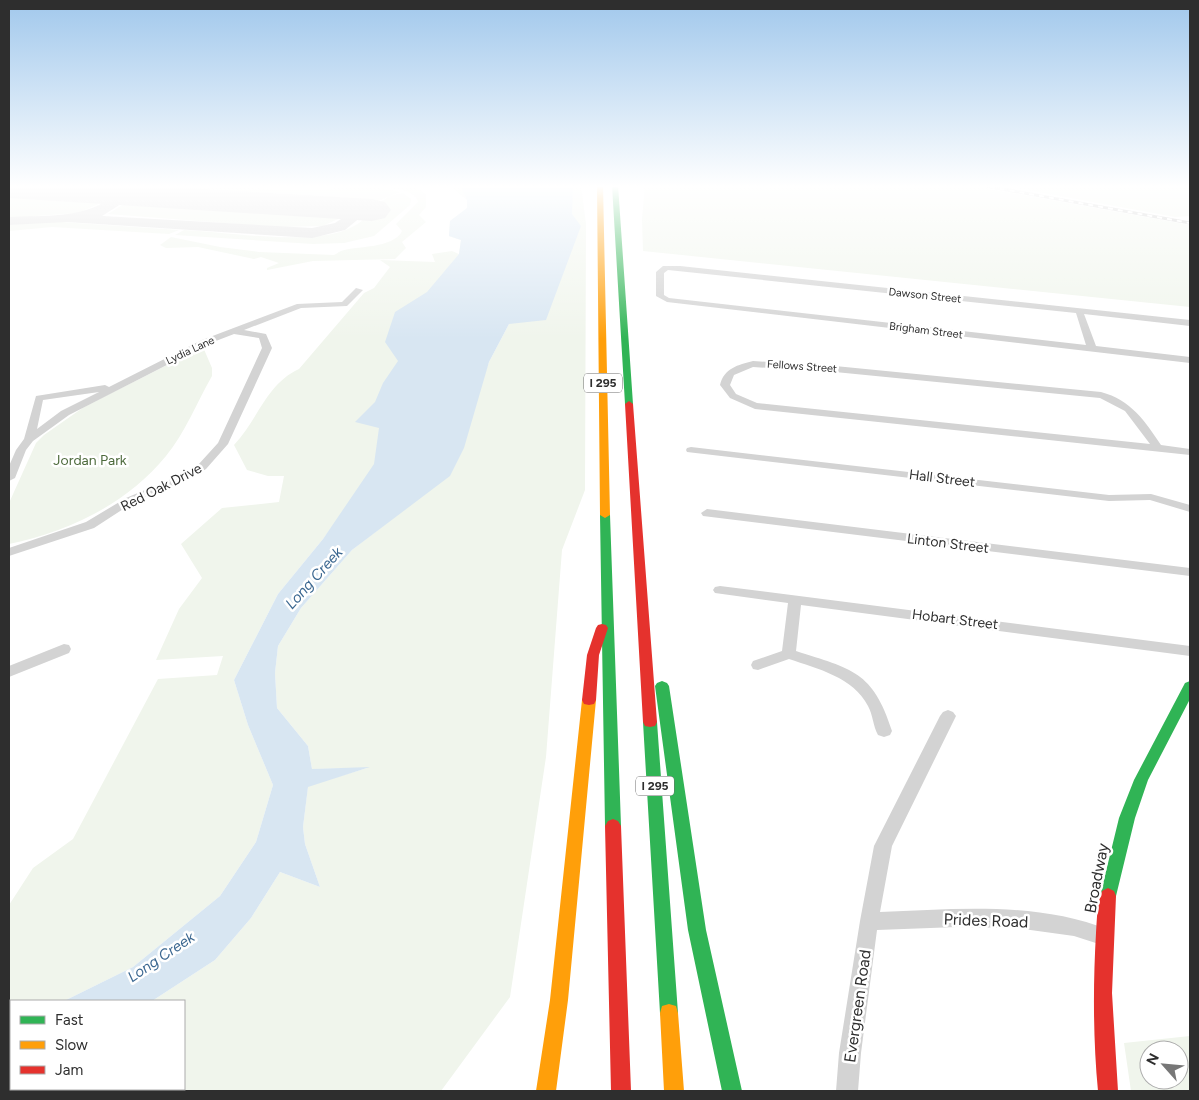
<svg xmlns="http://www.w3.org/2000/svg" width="1199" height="1100" viewBox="0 0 1199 1100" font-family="Figtree,sans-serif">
<rect width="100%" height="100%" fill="#fff"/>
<!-- green -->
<path fill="#f0f5ec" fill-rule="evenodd" d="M161,185c44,0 87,4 131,5 31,1 79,-7 108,2l-25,10 -219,-12z
M326,185h86l14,9v13l-7,8 7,7 -24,20 4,6 -11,11 -82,2 -46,9v-2l12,-5 -18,-6 -7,2 -56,-12 -32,1 -6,-3 11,-8 49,10 39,5 75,3c3,-1 4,-3 7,-4 12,-5 53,-2 61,-20l-6,-7 22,-22c-4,-22 -75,-13 -93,-14z
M449,185h53l7,98 -186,256 -45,55 -44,86 14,45 25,60 -17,57 -36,54 -87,71 -69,34h-53v22l-2,1v-119l24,-37 40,-29 85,-160 59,-4 6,-19 -67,4 23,-51 23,-31 -21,-34 41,-36 57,-6 5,-26h-16l-21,-6 -13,-25c24,-25 32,-61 65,-76l65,-76 10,-5 16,-21 -10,-7 55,2 -3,-8 20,-3 7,3 2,-14 -12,-4 1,-15 17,-12v-9z
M523,185h58l5,39 -1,266 -23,60 -16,207 -36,240 -69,94h-432v-20l2,-1v19h173v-88h-32l63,-41 36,-42 29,-46 40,15 -15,-43 -2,-17 5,-41 59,-18 -55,1 -4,-23 -31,-38 -2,-35 3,-27 23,-38 51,-58 40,-31 89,-134 8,-23 20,-38z
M645,185h322l223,40v82l-547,-56 -1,-32z
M999,185h191v31l-15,1z
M403,193l8,6 -1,6 -36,31 -30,7 -31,1 -138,-9 9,-5c43,2 125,16 164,-1 27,-11 25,-32 55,-36z
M9,195l87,5 7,2 -25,11 -69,5z
M134,203l198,12 8,3 -17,8 -47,1 -168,-13 16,-10z
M47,221l132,9 -10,4 -117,-7 -43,4v-6z
M203,347l9,21v8c-15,26 -27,57 -46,80 -39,48 -98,76 -157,88v-41l27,-60 8,-8 40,-28z
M1190,1036v55h-59l-7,-48zM1149,1050h30v30h-30z"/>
<!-- water -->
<path fill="#d8e6f2" d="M460,185h113l-1,29 9,12 -35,94 -37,4 -20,38 -25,86 -14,28 -98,74 -51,58 -23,38 -3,27 2,35 31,38 4,23 58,-2 -62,20 -5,40 2,17 15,43 -40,-15 -29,46 -36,42 -63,41h-88l69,-34 87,-71 36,-54 17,-57 -25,-60 -14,-45 44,-86 45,-55 51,-75 5,-36 -24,-6 20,-20 8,-19 15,-22 -13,-19 10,-30 32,-20 32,-38 2,-14 -12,-4 1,-15 17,-13v-8z"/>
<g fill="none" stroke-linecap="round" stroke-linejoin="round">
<!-- taxiway -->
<path fill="#dcdcdc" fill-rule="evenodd" d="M137,185h9l2,3 -2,3 8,2 2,3 -2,3 -14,-1 -7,-4 -9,3 2,2 -2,3 -22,14 210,12 23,-5 12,-8 -12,-7 7,-4 17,5 3,7 -17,14 -33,8 -245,-16 -58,3v-8c37,-2 69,2 101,-18l-9,-2 -2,-3 2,-3z"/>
<!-- runway -->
<path fill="#dcdcdc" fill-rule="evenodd" d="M9,185h123l240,14 13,3 6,8 -6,8 -13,3 -363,-23z"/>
<!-- street -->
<path fill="#d3d3d3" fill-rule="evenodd" d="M663,266h17l510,54v6l-106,-12 12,32 94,11v6l-523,-61 -11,-6v-24zM668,270l408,43 10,32 -417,-47 -5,-3v-22z
M356,288l7,2 -16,16 -46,2 -57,22 22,4 6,14 -44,96 -22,25 -15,9 -57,24 -40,26 -85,28v-8l77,-26 40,-24 57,-24 15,-9 20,-22 44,-95 -3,-10 -25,-4 -26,10 -139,71 -36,26 -7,9 -11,28 -6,3v-15l7,-16 8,-11 12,-43 69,-11 4,2 93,-47 95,-36 45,-2zM99,392l-38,19 -24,18 6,-29z
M753,361l82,5 266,26c30,8 44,29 60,53l29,4v6l-435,-46 -25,-11 -10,-13c4,-17 18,-20 33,-24zM753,367l82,5 265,26 25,13 25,33 -393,-41 -21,-9 -6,-9 4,-10z
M691,447l418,48 42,-1 39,11v7l-40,-12 -41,1 -422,-49 -1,-2 1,-2z
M707,509l483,59v8l-487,-60 -2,-3z
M720,586l470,60v10l-389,-51 -5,46c56,18 77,20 96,80l-2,4 -6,2 -6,-2c-5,-9 -5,-20 -10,-29 -15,-29 -50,-37 -79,-47l-31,11 -5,-1 -2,-4 2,-4 29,-10 6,-48 -73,-10 -2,-3 2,-3z
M64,644l5,1 2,4 -2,4 -60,24v-11z
M948,710l5,2 3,4 -64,130 -12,66c76,-3 156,-11 229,18l3,6 -3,6 -7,3 -28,-9 -58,-8 -59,-1 -80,3 -16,123 -3,38h-22l3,-38 21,-132 14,-75 66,-130 3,-4z"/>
<!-- fast -->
<path fill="#30b455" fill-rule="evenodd" d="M612,185h6l15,219 -4,3 -4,-3z
M605,512l5,3 11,311 -3,5 -5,2 -5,-2 -3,-5 -5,-311z
M662,681l5,2 2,3 37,244 36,161h-20l-34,-161 -33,-244 2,-3z
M1190,681v18l-42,81 -13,38 -19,78 -2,5 -6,3 -6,-3 -2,-5 19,-78 15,-38 51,-97z
M650,717l5,1 2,4 21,291 -2,7 -7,2 -7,-2 -2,-7 -17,-291 2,-4z"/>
<!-- slow -->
<path fill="#ff9f0a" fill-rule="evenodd" d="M597,185h6l7,330 -5,3 -5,-3z
M589,695l5,1 2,4 -28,300 -12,91h-20l14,-91 32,-300 2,-4z
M669,1004l7,2 2,7 6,78h-20l-4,-78 2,-7z"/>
<!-- jam -->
<path fill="#e5322d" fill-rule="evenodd" d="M629,401l4,3 24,318 -2,4 -5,1 -5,-1 -2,-4 -18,-318z
M602,624l4,1 2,3 -9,27 -3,45 -2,4 -5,1 -5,-1 -2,-4 5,-45 9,-27 2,-3z
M613,819l5,2 3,5 10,265h-20l-6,-265 3,-5z
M1108,888l6,3 2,5 -4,97 6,98h-20c-5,-52 -5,-106 -2,-158 1,-14 1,-30 6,-42z"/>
<defs>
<path id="rail" d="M980,185l210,38"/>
</defs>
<!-- rail casing -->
<use href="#rail" stroke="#bababa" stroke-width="3"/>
<!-- rail -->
<use href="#rail" stroke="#fff" stroke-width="2" stroke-dasharray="5" stroke-linecap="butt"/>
</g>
<!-- sky -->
<linearGradient id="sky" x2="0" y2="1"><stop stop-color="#a1c8ec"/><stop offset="0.55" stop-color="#fff"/><stop offset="1" stop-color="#fff" stop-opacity="0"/></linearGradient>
<rect width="1199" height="339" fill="url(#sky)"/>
<g text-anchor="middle" stroke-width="5" stroke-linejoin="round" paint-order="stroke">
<!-- far-street labels -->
<g font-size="11" fill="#2e2e2e" stroke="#fff">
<text transform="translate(925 295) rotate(6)" y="4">Dawson Street</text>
<text transform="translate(926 330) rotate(7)" y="4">Brigham Street</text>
<text transform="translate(190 350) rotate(-25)" y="4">Lydia Lane</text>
<text transform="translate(802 366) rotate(4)" y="4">Fellows Street</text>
</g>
<!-- shield labels -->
<g fill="#fff" stroke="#6d6d6d" stroke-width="1">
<rect x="584" y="373.5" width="38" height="19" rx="4"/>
<rect x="636" y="776.5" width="38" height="19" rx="4"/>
</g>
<g font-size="12" font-weight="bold" fill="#2e2e2e">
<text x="603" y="387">I 295</text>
<text x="655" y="790">I 295</text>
</g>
<!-- park labels -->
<g font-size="14" fill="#4d6a3c" stroke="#fff">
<text x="90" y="465">Jordan Park</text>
</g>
<!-- street labels -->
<g font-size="14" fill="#2e2e2e" stroke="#fff">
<text transform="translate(942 478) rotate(7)" y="5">Hall Street</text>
<text transform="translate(161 487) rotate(-27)" y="5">Red Oak Drive</text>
<text transform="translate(948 543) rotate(7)" y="5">Linton Street</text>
<text transform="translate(955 619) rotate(7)" y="5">Hobart Street</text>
</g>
<!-- water labels -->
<g font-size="15" font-style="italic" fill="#3c6891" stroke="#fff">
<text transform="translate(314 578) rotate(-48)" y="5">Long Creek</text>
<text transform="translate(161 957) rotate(-34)" y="5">Long Creek</text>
</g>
<!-- near-street labels -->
<g font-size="16" fill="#2e2e2e" stroke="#fff">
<text transform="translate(1096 878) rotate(-79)" y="6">Broadway</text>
<text transform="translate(986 920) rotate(2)" y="6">Prides Road</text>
<text transform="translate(857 1006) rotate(-82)" y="6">Evergreen Road</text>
</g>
</g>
<!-- border -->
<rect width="1199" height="1100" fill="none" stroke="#2e2e2e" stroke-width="20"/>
<!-- legend -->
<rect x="10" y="1000" width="175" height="90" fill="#ffffff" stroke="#ababab"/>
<rect x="20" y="1016" width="25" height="8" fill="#30b455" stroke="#ababab"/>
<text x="55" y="1025" font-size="15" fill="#2e2e2e">Fast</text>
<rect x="20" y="1041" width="25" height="8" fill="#ff9f0a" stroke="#ababab"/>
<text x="55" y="1050" font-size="15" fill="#2e2e2e">Slow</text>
<rect x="20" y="1066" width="25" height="8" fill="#e5322d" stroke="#ababab"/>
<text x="55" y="1075" font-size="15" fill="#2e2e2e">Jam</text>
<!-- north arrow -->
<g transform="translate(1164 1065) rotate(297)"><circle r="24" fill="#ffffff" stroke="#ababab"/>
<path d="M0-4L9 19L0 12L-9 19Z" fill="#777777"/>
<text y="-8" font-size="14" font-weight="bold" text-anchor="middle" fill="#2e2e2e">N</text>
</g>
</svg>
